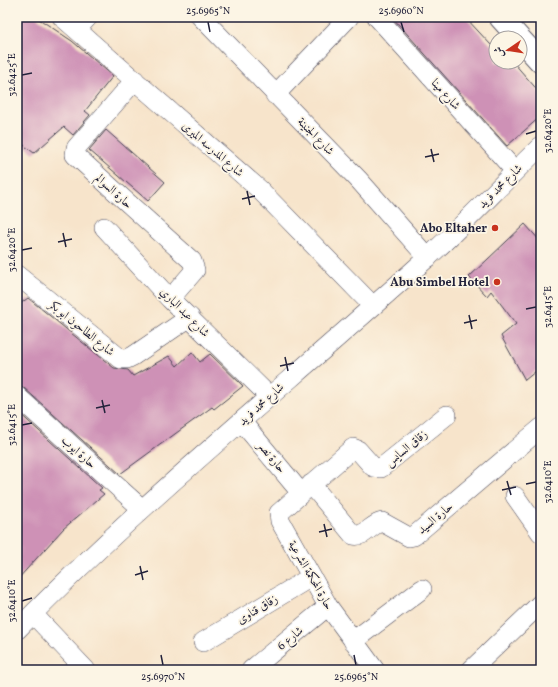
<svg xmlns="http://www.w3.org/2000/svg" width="558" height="687" viewBox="0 0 558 687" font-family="Vollkorn,Amiri,serif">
<rect width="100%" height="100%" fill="#fcf5e5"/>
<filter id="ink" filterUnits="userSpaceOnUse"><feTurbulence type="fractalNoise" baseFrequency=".025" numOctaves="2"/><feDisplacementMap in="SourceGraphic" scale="8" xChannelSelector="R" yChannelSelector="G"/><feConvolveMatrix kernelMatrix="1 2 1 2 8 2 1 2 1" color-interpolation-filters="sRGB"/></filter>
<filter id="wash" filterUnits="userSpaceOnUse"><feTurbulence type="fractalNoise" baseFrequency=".012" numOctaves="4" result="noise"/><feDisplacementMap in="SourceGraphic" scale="16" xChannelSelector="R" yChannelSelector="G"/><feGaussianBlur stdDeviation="0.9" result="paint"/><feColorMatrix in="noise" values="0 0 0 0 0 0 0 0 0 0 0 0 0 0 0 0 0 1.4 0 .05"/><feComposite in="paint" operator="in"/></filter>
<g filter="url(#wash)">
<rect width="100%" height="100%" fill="#f7e4cb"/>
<g id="blocks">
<!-- building -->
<path fill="#ce91b6" d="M17,17h19l36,24 41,35 -28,35 5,4 -17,20 -9,-8 -30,26 -17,-13z
M392,17h73l26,28 5,-4v21h17l28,32v22l-34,30z
M106,130l59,52 -17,19 -59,-51z
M525,224l16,18v125l-16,13 -24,-44 15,-12 -25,-33 -4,5 -18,-19z
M28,298l86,70 14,2 5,6 36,-20 8,10 15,-14 8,10 10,-8 33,32 -29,23 -2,-2 -92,67 -96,-86 -7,-3v-79z
M17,411l85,77 -3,2 5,4 -41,35 -46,51z"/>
</g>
</g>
<g filter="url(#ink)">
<use href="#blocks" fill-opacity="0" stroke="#423f51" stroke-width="1"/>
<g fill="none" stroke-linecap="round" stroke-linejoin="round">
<defs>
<path id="minor" d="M62,17l197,172 114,117
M201,17l157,162 70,79
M377,17l138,154
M77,29l11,-12
M135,80l-59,68 -1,7 117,106 3,9 -25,29
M275,95l74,-78
M104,227l66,72 99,97
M17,275l104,84h6l6,-3 57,-39
M17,396l124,112
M242,422l59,71
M311,484l42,51c12,3 18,-11 29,-13l27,15 5,-1 127,-108
M515,496l26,37
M33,614l53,56
M17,630c128,-132 272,-247 409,-371 40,-36 76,-76 115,-113
M353,641l69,-52
M203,642l108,-65
M251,670l77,-64
M375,670l-47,-64 -48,-85 -1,-8 74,-65 5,2 15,17 8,1 66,-53
M471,670l70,-67"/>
<path id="secondary" d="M500,17l19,21
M520,39l21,23"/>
</defs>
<!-- minor casing -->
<use href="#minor" stroke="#423f51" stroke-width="20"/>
<!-- secondary casing -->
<use href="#secondary" stroke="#423f51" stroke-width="24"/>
<!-- minor -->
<use href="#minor" stroke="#fff" stroke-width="19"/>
<!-- secondary -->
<use href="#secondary" stroke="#fff" stroke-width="22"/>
</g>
</g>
<!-- ticks -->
<path fill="none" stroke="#22223b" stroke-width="1.5" d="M208,22l2,10M401,22l3,10M22,75l10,-2M526,134l10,-3M431,149l3,13M425,157l14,-3M247,191l3,14M242,199l13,-3M63,233l3,14M58,242l14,-3M22,250l10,-2M526,309l10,-2M469,315l3,14M464,323l13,-3M285,357l3,14M280,366l14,-3M102,400l3,13M96,408l14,-3M22,425l10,-2M507,481l4,14M526,484l10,-2M502,490l14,-3M324,524l3,13M319,532l13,-3M140,566l3,14M135,575l13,-4M22,601l10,-3M161,655l2,10M354,655l2,10"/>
<!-- markers -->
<g fill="#c8321e" stroke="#fcf5e5" stroke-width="1.5">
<circle cx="495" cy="228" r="4"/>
<circle cx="497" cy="282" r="4"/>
</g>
<g text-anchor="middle" stroke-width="3.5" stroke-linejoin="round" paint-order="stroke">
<!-- street labels -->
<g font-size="12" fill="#22223b" stroke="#fcf5e5">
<text transform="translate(446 94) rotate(48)" y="4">شارع مينا</text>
<text transform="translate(316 136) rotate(46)" y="4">شارع الجنينة</text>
<text transform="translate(213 149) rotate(41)" y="4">شارع المدرسه الميرى</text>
<text transform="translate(500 186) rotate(-45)" y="4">شارع محمد فريد</text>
<text transform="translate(114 191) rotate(42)" y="4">حارة السوالم</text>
<text transform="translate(185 312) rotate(45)" y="4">شارع عبد الباري</text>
<text transform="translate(82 328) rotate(39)" y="4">شارع الطاحون ابو بكر</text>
<text transform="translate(261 404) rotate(-42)" y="4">شارع محمد فريد</text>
<text transform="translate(406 448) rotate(-39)" y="4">زقاق السايس</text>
<text transform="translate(79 452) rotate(42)" y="4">حارة ايوب</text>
<text transform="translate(272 457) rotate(50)" y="4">حارة نصر</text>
<text transform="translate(435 518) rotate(-40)" y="4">حارة السيد</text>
<text transform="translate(311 575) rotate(60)" y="4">حارة المحكمة الشرعية</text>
<text transform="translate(257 609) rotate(-31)" y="4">زقاق قناوى</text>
<text transform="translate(290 638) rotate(-40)" y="4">شارع 6</text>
</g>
<!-- poi labels -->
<g font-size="12" font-weight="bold" fill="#22223b" stroke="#fcf5e5" text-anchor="end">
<text x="487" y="232">Abo Eltaher</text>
<text x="489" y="286">Abu Simbel Hotel</text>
</g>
</g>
<!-- margin -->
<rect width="558" height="687" fill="none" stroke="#fcf5e5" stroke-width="44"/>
<!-- north arrow -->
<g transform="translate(508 50) rotate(257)"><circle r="19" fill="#fcf5e5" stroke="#a5a1a1"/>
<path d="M0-3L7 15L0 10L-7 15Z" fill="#c8321e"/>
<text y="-6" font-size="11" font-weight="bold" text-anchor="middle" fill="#22223b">ش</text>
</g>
<rect x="22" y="22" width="514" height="643" fill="none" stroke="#22223b" stroke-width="1.5"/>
<g font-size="10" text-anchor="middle" fill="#22223b">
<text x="208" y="14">25.6965°N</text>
<text x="401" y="14">25.6960°N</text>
<text transform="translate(11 75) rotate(-90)" y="4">32.6425°E</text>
<text transform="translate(547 131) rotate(-90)" y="4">32.6420°E</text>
<text transform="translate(11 250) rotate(-90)" y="4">32.6420°E</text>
<text transform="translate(547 307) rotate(-90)" y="4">32.6415°E</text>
<text transform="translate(11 425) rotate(-90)" y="4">32.6415°E</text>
<text transform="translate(547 482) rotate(-90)" y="4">32.6410°E</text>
<text transform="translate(11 601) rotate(-90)" y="4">32.6410°E</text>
<text x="163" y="680">25.6970°N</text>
<text x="356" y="680">25.6965°N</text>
</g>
</svg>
